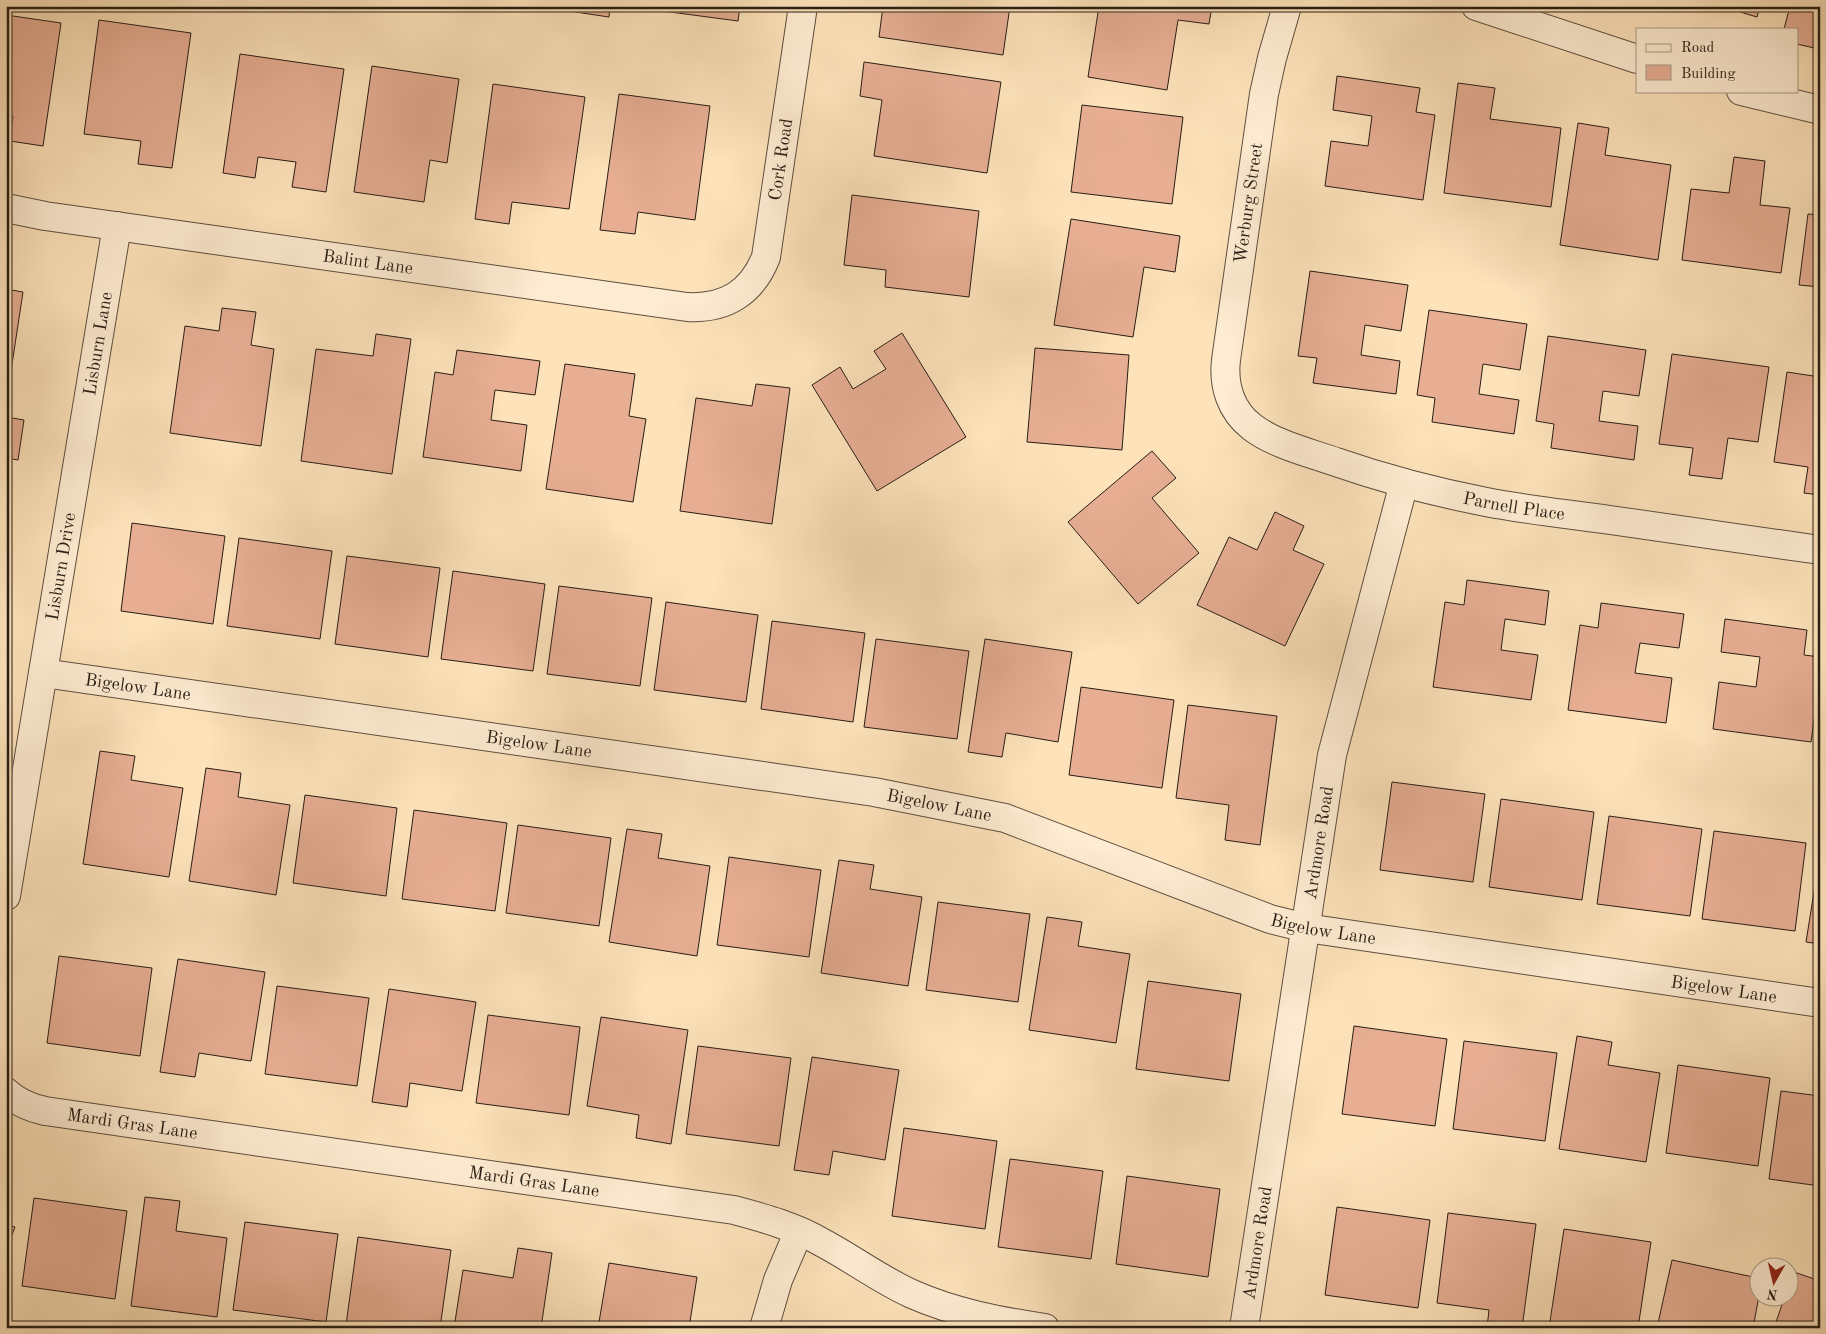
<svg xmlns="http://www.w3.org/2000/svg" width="1826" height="1334" viewBox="0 0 1826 1334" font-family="'Old Standard TT',serif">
<rect width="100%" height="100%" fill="#fde2ba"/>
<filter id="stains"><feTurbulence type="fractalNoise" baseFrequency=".004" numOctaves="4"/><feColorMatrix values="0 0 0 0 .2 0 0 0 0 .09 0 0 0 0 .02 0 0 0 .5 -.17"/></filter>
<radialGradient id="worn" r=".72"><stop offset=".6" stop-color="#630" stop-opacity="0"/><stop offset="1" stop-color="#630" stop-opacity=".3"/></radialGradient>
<!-- building -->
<path fill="#e7ae94" stroke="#281e15" d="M535,6h75l-1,11z
M640,6h100l-2,15 -98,-13z
M883,6h127l-7,49 -124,-18z
M1099,6h113l-3,18 -31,-4 -11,70 -79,-13z
M1720,6h40l-3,11z
M1790,6h30v21l-6,21 -17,-4v-15h-13z
M6,15l55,8 -18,123 -33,-5 3,-25 -7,-1z
M99,20l92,13 -19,135 -34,-4 3,-23 -57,-7z
M240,54l104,15 -18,123 -34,-5 4,-25 -38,-5 -3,21 -32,-5z
M864,62l137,20 -14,91 -113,-17 8,-56 -22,-4z
M372,66l87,13 -12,84 -17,-3 -6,42 -70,-10z
M1337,76l83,12 -4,24 19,3 -12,85 -98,-14 6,-45 37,5 4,-30 -39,-6z
M1458,83l37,5 -5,31 71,9 -10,79 -107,-14z
M493,84l92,13 -16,112 -57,-7 -3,22 -34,-5z
M619,94l91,12 -15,114 -57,-8 -3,22 -35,-4z
M1082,105l101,12 -11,87 -101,-12z
M1578,123l31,5 -4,27 66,10 -13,95 -98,-15z
M1734,157l31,4 -5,44 30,3 -9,65 -99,-13 9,-71 38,4z
M852,195l127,16 -10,86 -84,-10 1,-17 -42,-5z
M1808,214l12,1v72l-21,-2z
M1071,219l109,17 -5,36 -31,-5 -11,70 -79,-12z
M1310,271l98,14 -7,46 -36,-6 -4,30 39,6 -4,33 -83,-11 4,-25 -19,-2z
M6,289l17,3 -14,92h-3z
M222,308l34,4 -5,33 23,4 -13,97 -91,-13 15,-107 34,5z
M1429,310l98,14 -7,46 -37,-6 -4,30 40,6 -5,34 -82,-12 3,-24 -18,-3z
M902,333l64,104 -89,54 -65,-106 28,-18 13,22 33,-20 -12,-18z
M376,334l35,5 -19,135 -91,-13 15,-112 57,7z
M1548,336l98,14 -7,46 -36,-5 -4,30 39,5 -4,34 -83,-12 3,-24 -18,-3z
M1035,348l94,7 -7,95 -95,-8z
M457,350l83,11 -5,34 -40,-5 -4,30 36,5 -6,46 -98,-14 12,-85 18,3z
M1672,354l97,13 -11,75 -30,-4 -6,41 -33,-4 4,-27 -34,-4z
M565,364l70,10 -6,42 17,3 -13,83 -87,-13z
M1787,372l33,5v118l-16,-2 4,-26 -34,-5z
M756,384l34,4 -18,136 -92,-13 16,-113 56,8z
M6,417l18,3 -6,40 -12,-2z
M1152,451l24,27 -24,20 47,55 -61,51 -70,-82z
M1275,512l29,14 -11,24 31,14 -39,82 -88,-41 32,-68 28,13z
M132,523l93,13 -12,88 -92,-13z
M239,538l93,13 -12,88 -93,-13z
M347,556l93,12 -12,89 -93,-13z
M453,571l92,13 -12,87 -92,-12z
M1467,580l82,11 -4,34 -40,-6 -4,31 37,5 -7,45 -98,-13 12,-85 19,3z
M559,586l93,12 -12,88 -93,-12z
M666,602l92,13 -12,87 -92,-12z
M1601,603l83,11 -5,34 -39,-5 -5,30 37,5 -6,45 -98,-13 12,-85 18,3z
M1725,619l82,11 -3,25 16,2v19l-9,66 -98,-13 6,-47 37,5 4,-30 -39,-5z
M772,621l93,12 -12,89 -92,-13z
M876,639l93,12 -12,88 -93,-12z
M985,639l87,13 -14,90 -52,-9 -4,24 -34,-5z
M1081,687l93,13 -12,88 -93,-13z
M1188,705l89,11 -17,129 -35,-5 4,-35 -53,-7z
M100,751l35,5 -4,24 52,8 -14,89 -86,-13z
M206,768l35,5 -3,24 52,8 -14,90 -87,-14z
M1392,782l93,12 -12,88 -93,-12z
M305,795l92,13 -11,88 -93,-13z
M1501,799l93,13 -12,88 -93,-13z
M414,810l93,13 -12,88 -93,-12z
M1609,816l93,13 -12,87 -93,-12z
M518,825l93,13 -12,88 -93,-13z
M627,829l35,5 -4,24 52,8 -13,90 -88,-14z
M1714,831l92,12 -11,88 -93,-12z
M1820,854v90l-14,-2z
M729,857l92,13 -12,87 -92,-12z
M839,860l35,5 -4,24 52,8 -14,89 -87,-13z
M938,902l92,12 -12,88 -92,-12z
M1047,917l35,5 -4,24 52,8 -14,89 -87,-13z
M59,956l93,12 -12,88 -93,-13z
M178,959l87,13 -14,89 -52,-8 -4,24 -35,-5z
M1148,981l93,13 -12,87 -93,-12z
M277,986l92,12 -12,88 -92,-12z
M389,989l87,13 -14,89 -52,-8 -3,24 -35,-5z
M488,1015l92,12 -11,88 -93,-12z
M601,1017l87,13 -17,114 -35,-6 3,-23 -52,-9z
M1354,1026l93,13 -12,87 -93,-12z
M1577,1036l35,6 -4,23 52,8 -14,89 -87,-13z
M1464,1041l93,12 -12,88 -92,-12z
M698,1046l93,12 -12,88 -93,-12z
M812,1057l87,13 -14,90 -52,-9 -4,24 -35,-5z
M1678,1065l92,13 -12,88 -92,-13z
M1781,1091l39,5v90l-51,-7z
M904,1128l93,13 -12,88 -93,-13z
M1010,1159l93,12 -12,88 -93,-12z
M1127,1176l93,13 -12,88 -92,-13z
M145,1197l35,4 -4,30 51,7 -10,79 -86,-11z
M34,1198l93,13 -12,88 -93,-13z
M1337,1207l93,13 -12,88 -93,-13z
M1448,1213l88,11 -14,104h-35l2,-18 -52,-7z
M245,1222l93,12 -12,88 -93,-12z
M6,1224l9,3 -9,24z
M1564,1229l87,13 -13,86h-23l-30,-5v5h-36z
M358,1237l93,13 -11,78h-76l-18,-3z
M518,1248l34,5 -11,75h-87l9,-58 50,8z
M1672,1260l86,18 1,18 -6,32h-96z
M609,1263l88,14 -8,51h-91z
M1794,1272l26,9v47h-46l11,-32h3v-10z"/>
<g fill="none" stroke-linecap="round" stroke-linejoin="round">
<defs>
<g id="minor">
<path id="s1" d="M1287,6l-15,52 -8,36 -38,266c-3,26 5,51 26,67 22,17 58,26 84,35 49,17 99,30 150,40 41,8 83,12 124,18 70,10 140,20 210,30"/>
<path d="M1476,6l161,53"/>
<path d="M1741,91l79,19"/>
<path id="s2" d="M6,208l39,8 642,91c38,2 65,-14 79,-50l37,-251"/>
<path id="s3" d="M43,673l831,119 131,26 265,101 36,9 514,75"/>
<path id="s4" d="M6,896l111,-670"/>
<path id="s5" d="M6,1092c11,10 25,16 39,19l689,99c30,8 62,17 89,33 30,16 58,37 89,51 43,19 87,27 133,34"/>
<path d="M764,1328l14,-48 21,-49"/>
<path id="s6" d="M1244,1328l88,-573 72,-272"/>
</g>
</defs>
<!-- minor casing -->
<use href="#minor" stroke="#5d4f3e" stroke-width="30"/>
<!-- minor -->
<use href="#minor" stroke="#feecd2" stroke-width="28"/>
</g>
<g text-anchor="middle" stroke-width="4" stroke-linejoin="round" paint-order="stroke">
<!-- street labels -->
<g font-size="18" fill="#281e15" stroke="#feecd2">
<text dy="6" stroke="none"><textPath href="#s2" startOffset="888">Cork Road</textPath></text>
<text transform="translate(1248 203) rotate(-82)" y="6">Werburg Street</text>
<text dy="6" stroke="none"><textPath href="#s2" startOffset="366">Balint Lane</textPath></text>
<text dy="6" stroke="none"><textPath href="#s4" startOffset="560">Lisburn Lane</textPath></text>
<text dy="6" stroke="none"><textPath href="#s1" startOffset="710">Parnell Place</textPath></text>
<text dy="6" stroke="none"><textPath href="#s4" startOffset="334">Lisburn Drive</textPath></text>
<text dy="6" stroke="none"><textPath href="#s3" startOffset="96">Bigelow Lane</textPath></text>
<text dy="6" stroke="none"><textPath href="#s3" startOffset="501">Bigelow Lane</textPath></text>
<text dy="6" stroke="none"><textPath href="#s3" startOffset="906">Bigelow Lane</textPath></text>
<text dy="6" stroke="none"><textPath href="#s6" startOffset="491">Ardmore Road</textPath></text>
<text dy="6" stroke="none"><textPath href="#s3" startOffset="1311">Bigelow Lane</textPath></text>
<text dy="6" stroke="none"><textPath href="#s3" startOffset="1716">Bigelow Lane</textPath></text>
<text dy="6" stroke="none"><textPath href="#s5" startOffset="132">Mardi Gras Lane</textPath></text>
<text dy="6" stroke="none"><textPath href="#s5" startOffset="538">Mardi Gras Lane</textPath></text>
<text dy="6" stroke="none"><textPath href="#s6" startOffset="86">Ardmore Road</textPath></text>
</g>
</g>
<!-- margin -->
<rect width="1826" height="1334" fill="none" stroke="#fde2ba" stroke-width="25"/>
<rect x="8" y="8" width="1811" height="1319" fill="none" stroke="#281e15" stroke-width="2.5"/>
<rect x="12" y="12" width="1801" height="1309" fill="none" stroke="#281e15"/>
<!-- legend -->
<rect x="1636" y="28" width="162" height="65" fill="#feecd2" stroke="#a89a86"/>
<rect x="1646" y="44" width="25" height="8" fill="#feecd2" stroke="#a89a86"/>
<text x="1681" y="52" font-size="15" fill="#281e15">Road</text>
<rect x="1646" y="65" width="25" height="15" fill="#e7ae94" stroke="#a89a86"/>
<text x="1681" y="78" font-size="15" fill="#281e15">Building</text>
<!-- north arrow -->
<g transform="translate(1774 1282) rotate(188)"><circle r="24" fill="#feecd2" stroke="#a89a86"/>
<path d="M0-4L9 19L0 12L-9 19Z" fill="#8f2418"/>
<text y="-8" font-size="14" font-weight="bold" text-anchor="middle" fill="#281e15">N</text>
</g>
<rect width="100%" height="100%" filter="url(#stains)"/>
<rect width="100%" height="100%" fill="url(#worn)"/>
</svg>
